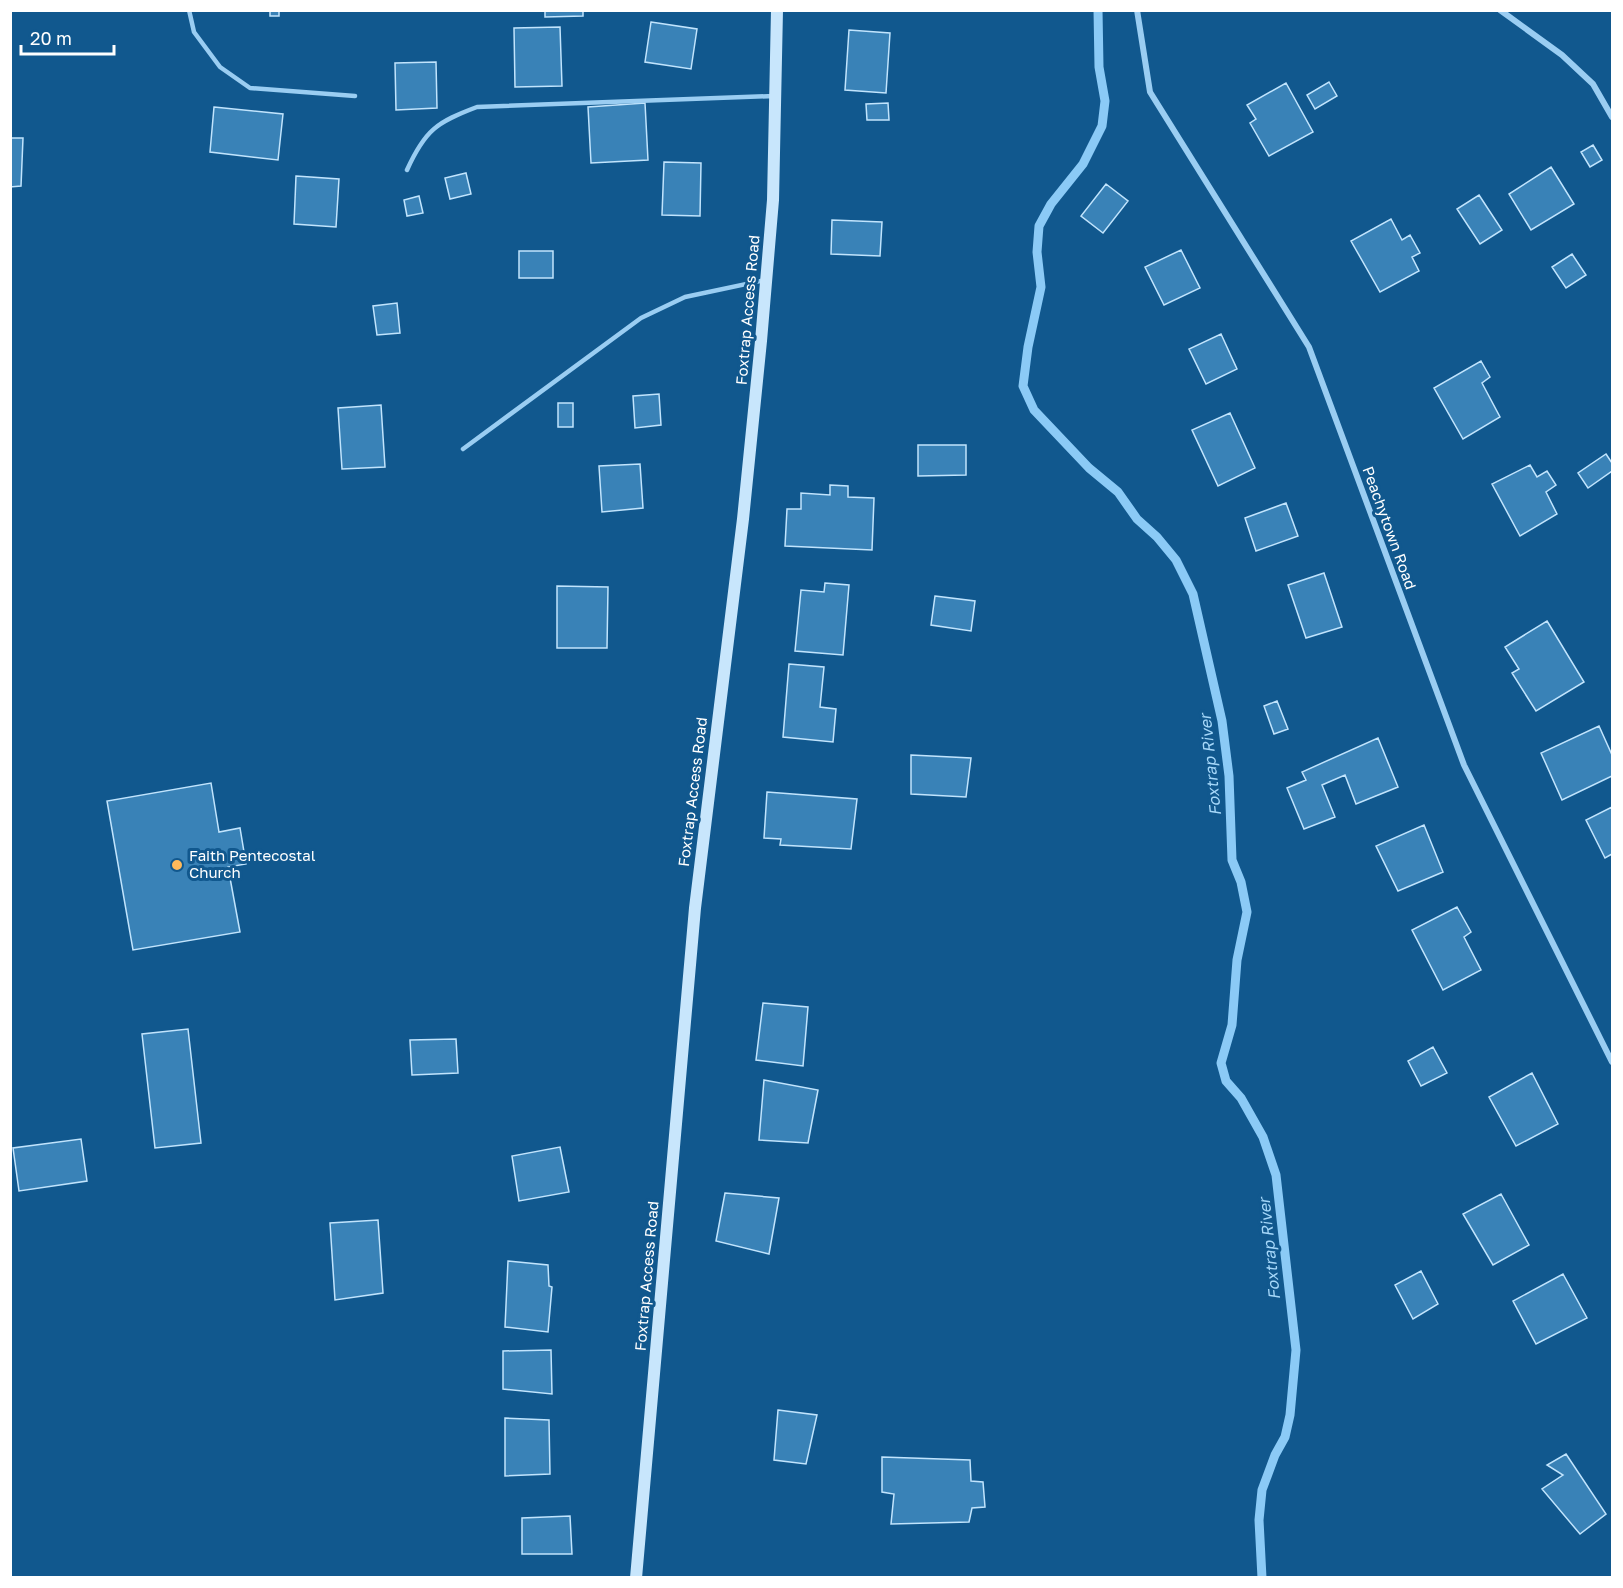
<svg xmlns="http://www.w3.org/2000/svg" width="1623" height="1588" viewBox="0 0 1623 1588" font-family="'Golos Text',sans-serif">
<rect width="100%" height="100%" fill="#11588e"/>
<g fill="none" stroke-linecap="round" stroke-linejoin="round">
<!-- stream -->
<path stroke="#8bcaf6" stroke-width="9" d="M1098,10l1,57 6,34 -3,25 -19,38 -32,40 -12,22 -2,26 4,35 -13,60 -5,39 11,24 55,58 29,24 19,27 20,18 19,23 17,34 29,127 7,55 3,84 9,22 6,30 -10,48 -5,65 -11,38 5,18 15,17 22,39 13,38 20,175 -6,65 -5,22 -10,18 -13,35 -3,30 3,58"/>
</g>
<!-- building -->
<path fill="#3982b7" stroke="#c1e4fd" stroke-width="1.5" d="M270,10h9v6h-9z
M545,10h38v6l-38,1z
M651,22l46,7 -6,40 -46,-7z
M560,27l2,59 -47,1 -1,-59z
M849,30l41,3 -4,60 -41,-3z
M436,62l1,46 -41,2 -1,-47z
M1329,82l8,14 -22,13 -8,-14z
M1286,83l27,49 -44,24 -19,-33 6,-4 -9,-14z
M645,103l3,57 -57,3 -3,-56z
M888,103l1,17h-22l-1,-16z
M214,107l69,7 -5,46 -68,-8z
M10,138h13l-2,48 -11,1z
M1593,145l9,15 -12,7 -9,-15z
M664,162l37,1 -1,53 -38,-1z
M1551,167l23,37 -43,26 -22,-36z
M466,173l5,21 -21,5 -5,-21z
M296,176l43,3 -3,48 -42,-3z
M1106,184l22,17 -25,32 -22,-17z
M1479,195l23,35 -22,14 -23,-35z
M419,196l4,17 -16,3 -3,-16z
M1391,219l11,21 8,-5 10,18 -8,4 7,14 -39,21 -29,-51z
M832,220l50,2 -2,34 -49,-2z
M1181,250l19,38 -36,17 -19,-38z
M519,251h34v27h-34z
M1572,254l14,21 -20,13 -14,-21z
M397,303l3,30 -23,2 -4,-29z
M1221,334l16,35 -31,15 -17,-35z
M1481,361l9,16 -8,6 18,34 -37,22 -29,-51z
M659,394l2,31 -26,3 -2,-32z
M558,403h15v24h-15z
M381,405l4,62 -43,2 -4,-61z
M1230,413l25,55 -37,18 -26,-56z
M918,445h48v30l-48,1z
M1606,454l6,9v8l-24,17 -10,-15z
M640,464l3,44 -41,4 -3,-46z
M1530,465l7,12 10,-6 9,14 -10,7 11,22 -37,22 -28,-52z
M830,485l18,1v11l26,1 -2,52 -87,-4 2,-37h14v-16l29,2z
M1286,503l12,33 -42,15 -11,-33z
M1324,573l18,54 -36,11 -18,-53z
M825,583l24,2 -6,70 -48,-4 6,-61 23,2z
M557,586l51,1 -1,61h-50z
M935,596l40,5 -4,30 -40,-6z
M1547,621l37,61 -48,29 -24,-38 7,-4 -14,-22z
M789,664l35,3 -4,40 16,2 -3,33 -50,-5z
M1277,701l11,28 -14,5 -10,-28z
M1599,726l13,29v21l-50,24 -21,-47z
M1378,738l20,49 -42,17 -11,-29 -23,10 13,32 -31,12 -17,-41 19,-8 -4,-8z
M911,755l60,3 -5,39 -55,-3z
M211,783l8,49 21,-4 6,36 -18,3 12,65 -107,18 -26,-149z
M767,792l90,7 -6,50 -71,-4 1,-6 -17,-1z
M1612,807v47l-7,4 -19,-38z
M1424,825l19,47 -45,19 -22,-45z
M1457,907l14,25 -7,5 17,33 -38,20 -31,-60z
M763,1003l45,4 -5,59 -47,-6z
M188,1029l13,114 -46,5 -13,-114z
M456,1039l2,34 -46,2 -2,-35z
M1433,1047l14,26 -26,13 -13,-25z
M1532,1073l26,51 -42,22 -27,-49z
M764,1080l54,10 -10,53 -49,-3z
M81,1139l6,42 -68,10 -6,-43z
M560,1147l9,45 -50,9 -7,-45z
M725,1193l54,5 -10,56 -53,-13z
M1501,1194l28,51 -36,20 -30,-51z
M378,1220l5,73 -48,7 -5,-77z
M508,1261l40,4 1,21 3,1 -4,45 -43,-5z
M1421,1271l17,33 -25,15 -18,-34z
M1563,1274l24,44 -51,26 -23,-43z
M551,1350l1,44 -49,-5v-38z
M778,1410l39,5 -11,49 -32,-4z
M505,1418l44,2 1,54 -45,2z
M1566,1454l40,60 -26,20 -38,-45 21,-14 -16,-10z
M882,1457l88,3 1,21 12,1 2,25 -13,1 -3,14 -78,2 3,-30 -12,-2z
M570,1516l2,38h-50v-36z"/>
<g fill="none" stroke-linecap="round" stroke-linejoin="round">
<!-- lane -->
<path stroke="#9acdf2" stroke-width="4.5" d="M189,10l5,22 26,35 30,21 105,8
M407,170c18,-40 30,-48 70,-63l297,-11
M463,449l178,-131 44,-21 80,-17"/>
<!-- street -->
<path stroke="#9acdf2" stroke-width="6" d="M1137,10l13,82 159,255 155,418 148,297
M1500,10l62,45 31,29 19,33"/>
<!-- secondary -->
<path stroke="#c8e6fc" stroke-width="12" d="M636,1578l59,-670 48,-389 18,-178 12,-141 4,-190"/>
</g>
<!-- markers -->
<circle fill="#ffba5b" stroke="#11588e" stroke-width="2" cx="177" cy="865" r="6"/>
<g text-anchor="middle" stroke-width="6" stroke-linejoin="round" paint-order="stroke">
<!-- street labels -->
<g font-size="15" fill="#fff" stroke="#11588e">
<text transform="translate(748 310) rotate(-85)" y="5">Foxtrap Access Road</text>
<text transform="translate(1389 528) rotate(70)" y="5">Peachytown Road</text>
<text transform="translate(693 792) rotate(-83)" y="5">Foxtrap Access Road</text>
<text transform="translate(647 1276) rotate(-85)" y="5">Foxtrap Access Road</text>
</g>
<!-- poi labels -->
<g font-size="15" fill="#fff" stroke="#11588e" text-anchor="start">
<text x="189" y="861">Faith Pentecostal<tspan x="189" dy="17">Church</tspan></text>
</g>
<!-- water labels -->
<g font-size="16" font-style="italic" fill="#a5d7f9" stroke="#11588e">
<text transform="translate(1210 765) rotate(-96)" y="6">Foxtrap River</text>
<text transform="translate(1269 1249) rotate(-96)" y="6">Foxtrap River</text>
</g>
</g>
<!-- border -->
<rect width="1623" height="1588" fill="none" stroke="#ffffff" stroke-width="24"/>
<!-- scale -->
<path d="M21 45v9h93v-9" fill="none" stroke="#ffffff" stroke-width="3"/>
<text x="30" y="45" font-size="18" fill="#ffffff" stroke="#11588e" stroke-width="4.5" paint-order="stroke">20 m</text>
</svg>
